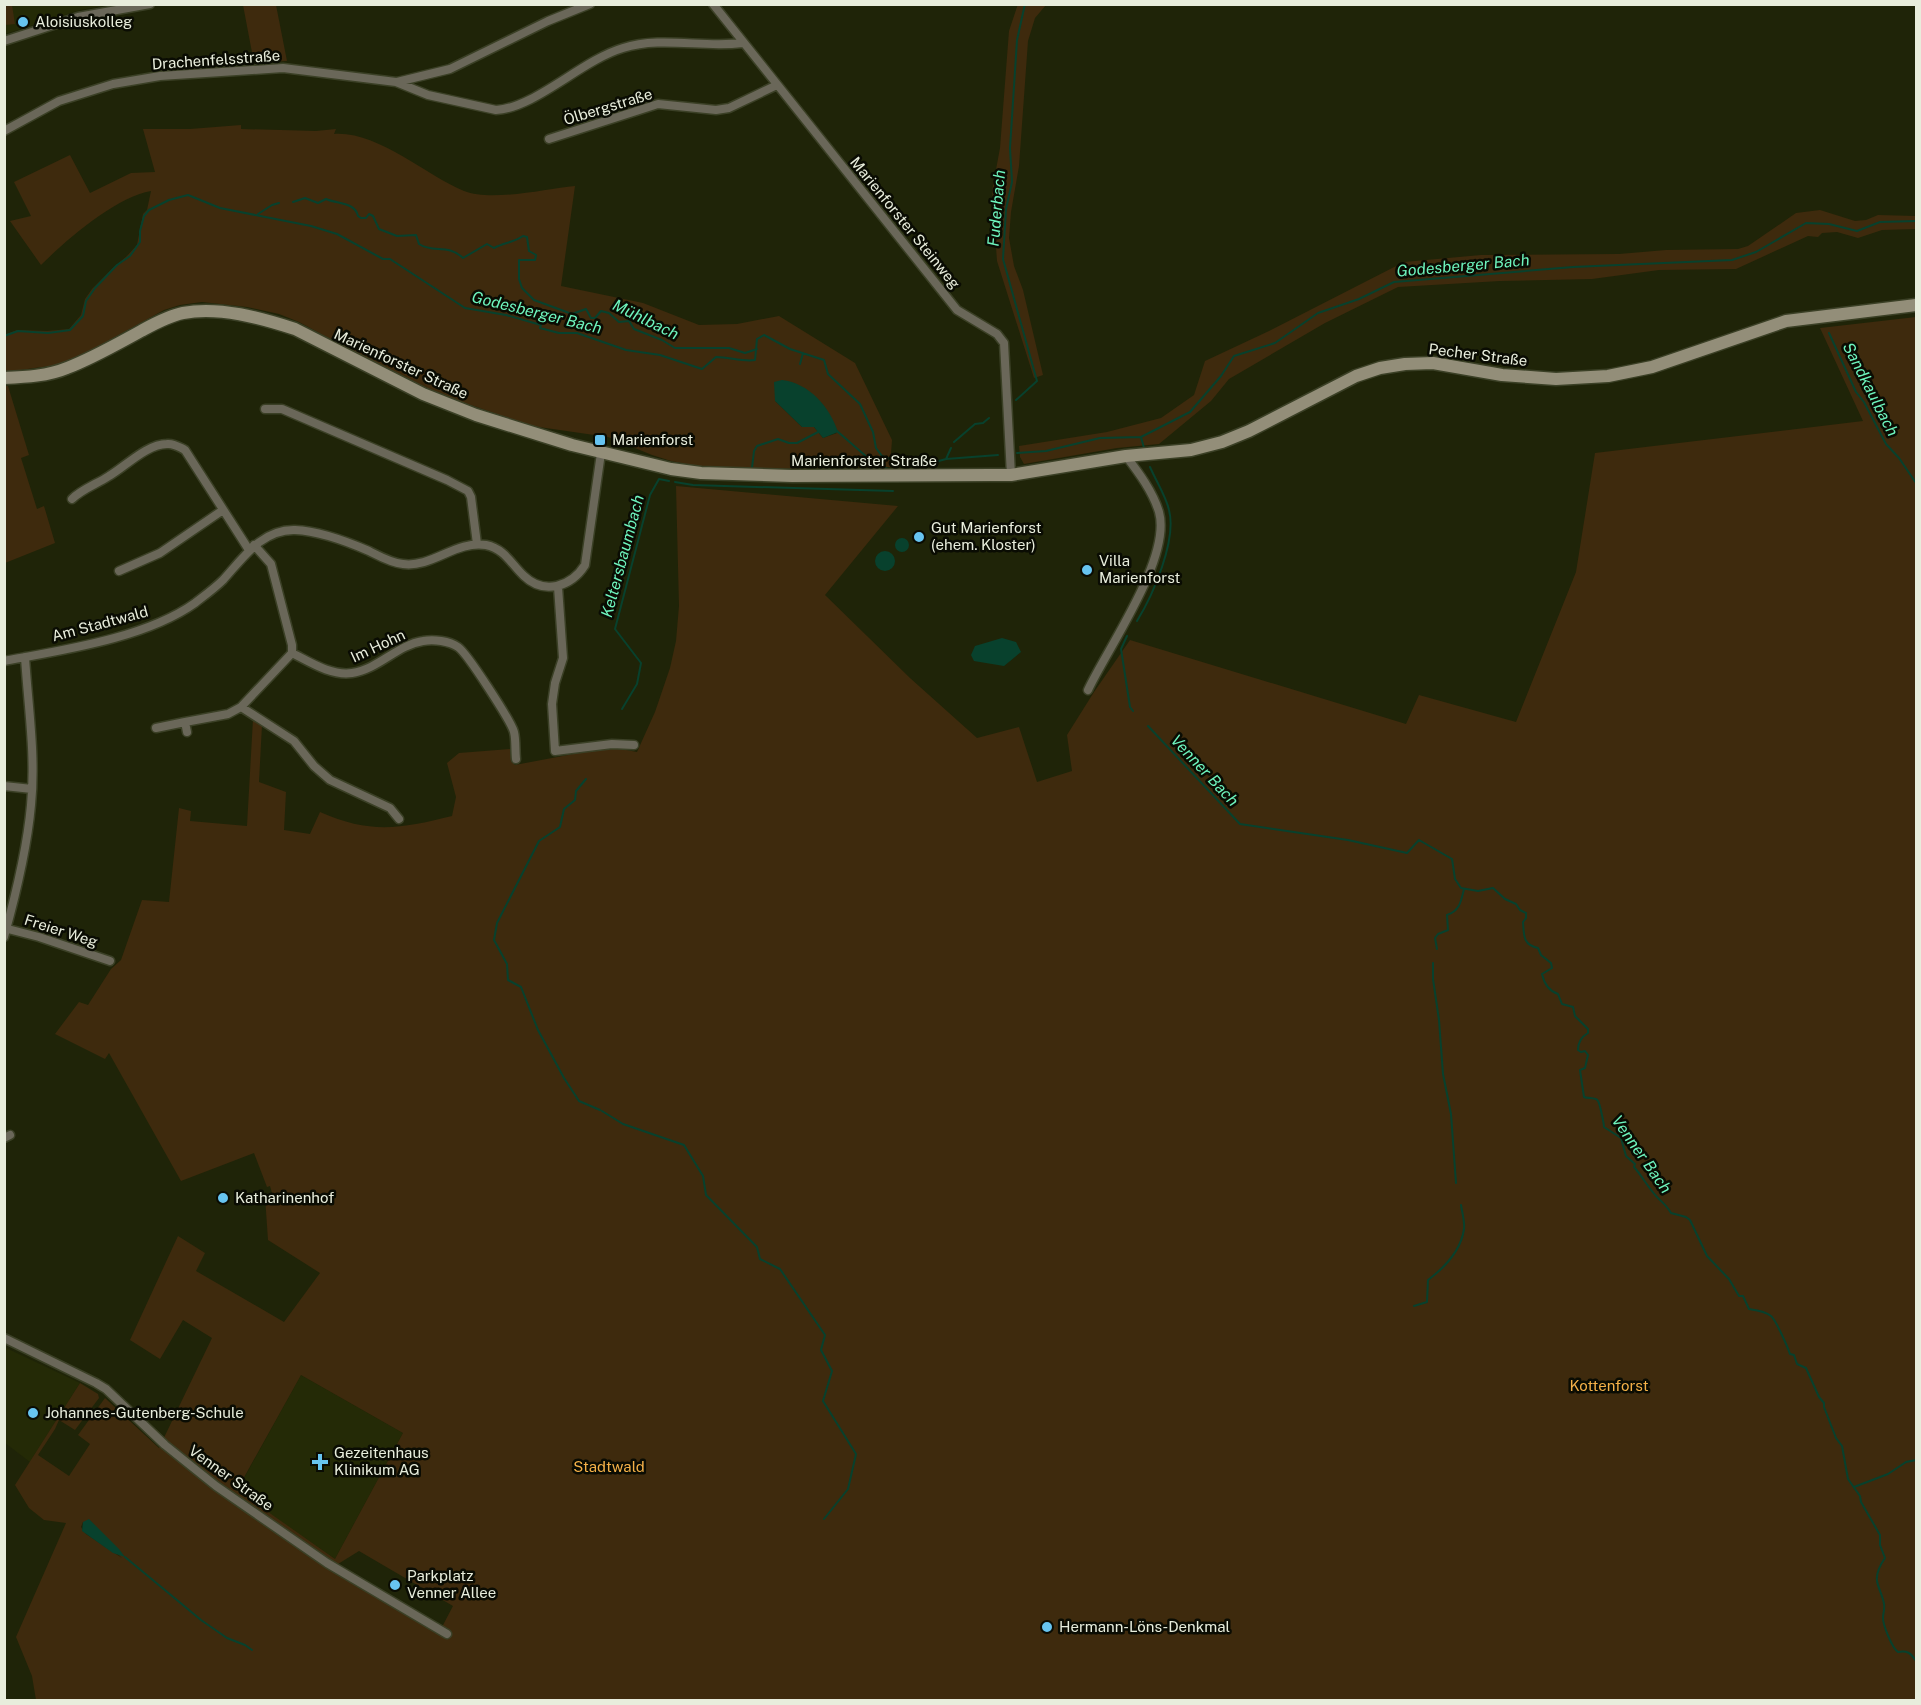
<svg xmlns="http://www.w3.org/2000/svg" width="1921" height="1705" viewBox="0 0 1921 1705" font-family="'Public Sans',sans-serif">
<rect width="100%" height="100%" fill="#1f2408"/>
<!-- built -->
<path fill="#242a06" d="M4,5h105l-29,5 -75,24z
M4,1347l76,36 -50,79 -25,-19z
M301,1375l102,58 -68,126 -98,-68z"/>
<!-- green -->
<path fill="#3e2a0d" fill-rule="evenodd" d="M5,4l7,1 3,19 -10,1z
M1018,4l28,1 -11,13 -7,23 -9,125 -8,46 -2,26 5,28 9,24 20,85 -9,3 -37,-117 -5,-70 8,-43 9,-117z
M243,5h33l11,56 -33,2z
M241,125v4l75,2 20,-2 -2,5c44,-3 91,41 130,57 27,11 81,-2 111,-5l-14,100 82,17 56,22 38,-1 42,-8 76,47 37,77 -2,27 -125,2 -61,-2 -33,-6 -19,-6 -44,-18 -76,-11 -64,-22 -28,-10 -65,-31 -76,-41 -20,-8 -32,-7 -45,-5 -22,3 -16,5 -87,48 -20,7 -52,7 -1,-37 13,-5 30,1 22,-2 12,-14 4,-16 7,-10 20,-20 15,-13 10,-11 6,-31 4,-4 4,-19c-35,6 -85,49 -110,74l-31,-44 21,-5 -17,-34 56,-27 20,38 41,-20 24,-1 -12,-43h47zM775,401l62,32 -14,5 -9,-11h-12z
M1820,210l35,11 11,-1 12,-5 38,1v13l-34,1 -24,8 -21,-6 -15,1 -4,4 -10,-1 -72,33 -77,1 -67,9 -92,2 -102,6 -73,36 -96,56 -18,22 -52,43 -42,4 -93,16 -4,-7 -1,-11 88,-14 54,-14 33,-23 11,-34 64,-30 135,-69 77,-7 138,-1 47,-4 72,-1 10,-3 48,-33z
M1916,317v1383h-1880l-4,-24 -16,-39 50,-114 -22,-3 -15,-12 -14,-23 65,-102 18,11 1,4 -24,32 -16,-10 -4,9 -17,26 31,21 21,-32 -12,-9 27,-37 54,50 53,-110 -29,-18 -23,39 -30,-19 48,-104 27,17 -9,18 88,51 36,-49 -52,-33 -3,-44 7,-3 -2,-7 -3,1 -13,-34 -73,28 -72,-128 -4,6 -50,-25 24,-32 9,3 23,-36 10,-9 21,-60 27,2 10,-94 12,3 -1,10 57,5 6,-107 9,6 -3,57 27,10 -2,38 26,4 10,-22c50,22 80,17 132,4l4,-19 -9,-34 12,-10 51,-4 2,13 3,3 95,-18 27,5 18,-40 15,-44 6,-27 3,-35 -3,-120 222,20 -73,89 85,83 67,60 42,-11 18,55 35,-11 -5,-36 27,-43 36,-52 276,84 13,-29 97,27 60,-150 19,-119 268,-32 -43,-93zM301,1375l102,58 -68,126 -98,-69zM83,1522l39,36 -36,-24 -5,-7zM359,1551l94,55 -11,21 -104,-63z
M4,386h4l21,69 -8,3 16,51 7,-3 11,37 -50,20z"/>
<!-- water -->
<path fill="#08412d" d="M782,380c27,3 48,27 56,52l-15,6 -9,-11h-12l-27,-26 -1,-19z
M895 545a7 7 0 1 1 14 0a7 7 0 1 1-14 0Z
M875 561a10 10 0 1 1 20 0a10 10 0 1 1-20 0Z
M1002,638l14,4 5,10 -17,14 -30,-5 -3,-6 4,-9z
M89,1519l30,30 6,8 -12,-4 -31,-22 1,-9z"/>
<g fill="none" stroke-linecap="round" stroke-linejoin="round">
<!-- stream -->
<path stroke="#08412d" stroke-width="2" d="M293,202l12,-4 13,5 8,-4c11,5 29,3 32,17l3,2h5l3,-4 4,2 6,13 18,7 19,-1 3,9c15,10 28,-1 44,14l24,-14 7,4c10,-5 20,-6 29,-12l4,1 2,14 7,4 -1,5h-16v19l3,9 12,12 38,14 14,-5 5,9h4l6,-7 8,2 10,9 10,-1 5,8 28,11 13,8h54l16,5 12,-4
M258,214l14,-9 7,-2
M1829,333l27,59 8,10 22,42 13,14 17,25
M4,336l14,-5 30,2 22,-3 13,-14 3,-15 9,-13 22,-23 13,-9 10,-14v-11l4,-15 5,-6 20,-10 19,-5 32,13 91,18 26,8 46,25h7l75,49 41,7 35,10 -1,3 19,5h18l49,17 34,5 42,14 14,-12c13,0 27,5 39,3l2,-21 7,-4 26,14 34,11 4,14 32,30 13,28 3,16 6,8 14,5 28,4 22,-6 52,-4
M800,364l3,-11
M1016,400l21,-19 -34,-122 3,-50 6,-27 -2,-34 7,-108 8,-36
M837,431l39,34 15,5
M1141,437l3,11
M954,442l21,-18 8,-1 6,-5
M1017,453l29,-2 54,-13 41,-1 49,-25 31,-36 13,-20 41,-13 43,-30 41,-14 35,-17 179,-15 159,-7 24,-8 50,-29 23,1 28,7 23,-9 36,-1
M946,459l5,-11
M752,468l2,-17 3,-5 21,-7 11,4h8l21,-11
M675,482l18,3 200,6
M1137,621c16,-26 40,-81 32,-111 -3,-14 -13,-29 -19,-43
M1127,636l-6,13 9,58 3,4
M622,709l15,-25 4,-21 -26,-34 35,-134 9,-16 10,2
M1148,726l92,98 108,16 59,13 12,-13 33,19 3,20 6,9 17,3 15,-3 12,11 11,5 4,6 6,3v5l-3,4c1,14 0,23 15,26l3,7 10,8 1,5 -10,6c2,9 7,17 16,20l4,10 11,3 2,9 13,13v4c-7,4 -10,10 -10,17l3,2 4,-1 3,4 -3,13 -5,2 4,27c4,2 12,0 14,4 2,3 6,23 6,26l17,11 5,18 9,8 -1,3c9,10 14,21 24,31 5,5 9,8 13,15l15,4 4,3 17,36 22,23 10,17h4l6,13c7,1 16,2 22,7 5,4 17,32 19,38l4,1 3,9 9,4 13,29 5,6v4l12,31 6,8 6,33 12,17 1,6 19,33v10l5,13c-5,7 -9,14 -8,23 1,7 6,15 7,23 1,5 -1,9 -1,14 0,7 9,30 15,34 9,-2 13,1 18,9
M586,779l-10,12 -1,9 -11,9 -4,18 -21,14 -42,82 -3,17 13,24 1,16 13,7 17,43 26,48 15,23 21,9
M1437,949l-2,-11 3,-4 10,-4 -1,-15c13,-4 14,-14 17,-26
M1433,963v16l6,41 4,54 8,40 5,69
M602,1111l21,13 61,21 19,31 3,19 51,52 3,12 20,10 45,66 -4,15 11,21 -9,30 33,53 -8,35 -24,30
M1414,1306l13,-4 1,-22c16,-12 33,-29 36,-51 1,-7 -2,-17 -3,-24
M1854,1487l34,-13 18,-12 10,-2
M125,1557l76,63 26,18 18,7 7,5"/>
<defs>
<path id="street" d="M713,4l244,306 40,24 7,9 7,132
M4,41l74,-24 72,-13
M397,82l53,-13 98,-48 42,-17
M4,131l55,-30 54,-17 47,-8 123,-8 113,14 32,13 68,15c39,-2 86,-50 127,-62 38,-12 80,0 119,-5
M549,139l109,-35 58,6 13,-2 48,-23
M265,409h17l165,71 21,11 3,6 6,47
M72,499c10,-10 25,-15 37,-23 17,-10 38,-32 58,-32 7,-1 12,3 18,6l64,100
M119,571l41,-18 63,-43
M558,587l5,71 -8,25 -3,21 3,47 57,-7 22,1
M292,653c18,9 39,23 60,20 27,-4 45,-28 71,-32 11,-2 26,0 35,6 9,6 53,74 56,85 2,8 1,18 2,27
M4,661c59,-11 142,-23 191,-58 9,-7 20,-15 28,-23 20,-22 39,-51 72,-50 25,1 51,11 74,21 10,5 22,12 34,13 29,4 53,-24 83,-19 19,4 25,19 38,31 20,19 47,11 61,-11l16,-112
M1088,690c19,-41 84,-132 71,-178 -6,-20 -20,-39 -33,-56
M241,707l53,34 20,25 16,14 60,28 9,11
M156,728l29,-6
M187,732l-2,-10 43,-8 13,-7 51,-54v-8l-21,-81 -17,-19
M4,786l28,3
M4,928l35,9 71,24
M4,937c12,-43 23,-87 27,-132 5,-49 -3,-99 -6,-148
M4,1138l6,-3
M4,1338l92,45 10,6 59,56 51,41 111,77 120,71"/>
<path id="secondary" d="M4,378c22,-1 44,-2 63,-10 26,-10 50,-24 74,-37 13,-7 27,-15 42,-18 36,-7 78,5 112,16l128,65 53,21 96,30 99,24 30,4 91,3 199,-1h20l115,-19 65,-6 31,-8 27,-11 107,-55 24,-8 25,-4 28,-1 69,12 54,4 52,-3 44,-9 134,-46 130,-16"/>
</defs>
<!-- street casing -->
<use href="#street" stroke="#3b4026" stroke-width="11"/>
<!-- secondary casing -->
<use href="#secondary" stroke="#3b4026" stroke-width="15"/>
<!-- street -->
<use href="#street" stroke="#6a6759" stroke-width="8"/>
<!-- secondary -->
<use href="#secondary" stroke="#938e79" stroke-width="12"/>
</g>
<!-- markers -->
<g fill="#67c4f0" stroke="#0a0c03" stroke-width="2">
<circle cx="23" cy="22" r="6"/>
<rect x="594" y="434" width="12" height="12" rx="3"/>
<circle cx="919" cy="537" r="6"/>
<circle cx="1087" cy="570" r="6"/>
<circle cx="223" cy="1198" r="6"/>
<circle cx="33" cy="1413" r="6"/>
<path d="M317 1453h6v6h6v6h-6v6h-6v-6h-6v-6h6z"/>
<circle cx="395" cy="1585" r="6"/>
<circle cx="1047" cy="1627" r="6"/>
</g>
<g text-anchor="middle" stroke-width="5" stroke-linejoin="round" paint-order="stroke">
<!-- poi labels -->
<g font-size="15" fill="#e8eddc" stroke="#0a0c03" text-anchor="start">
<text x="35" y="27">Aloisiuskolleg</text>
<text x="612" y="445">Marienforst</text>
<text x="931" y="533">Gut Marienforst<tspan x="931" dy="17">(ehem. Kloster)</tspan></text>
<text x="1099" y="566">Villa<tspan x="1099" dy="17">Marienforst</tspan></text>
<text x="235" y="1203">Katharinenhof</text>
<text x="45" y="1418">Johannes-Gutenberg-Schule</text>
<text x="334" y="1458">Gezeitenhaus<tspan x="334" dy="17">Klinikum AG</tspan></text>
<text x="407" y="1581">Parkplatz<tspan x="407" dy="17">Venner Allee</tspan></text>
<text x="1059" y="1632">Hermann-Löns-Denkmal</text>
</g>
<!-- street labels -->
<g font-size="15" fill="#e8eddc" stroke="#0a0c03">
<text transform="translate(216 60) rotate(-4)" y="5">Drachenfelsstraße</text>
<text transform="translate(608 107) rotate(-17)" y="5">Ölbergstraße</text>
<text transform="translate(905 223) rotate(51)" y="5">Marienforster Steinweg</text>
<text transform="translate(1478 355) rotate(7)" y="5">Pecher Straße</text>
<text transform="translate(401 364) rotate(25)" y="5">Marienforster Straße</text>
<text x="864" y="466">Marienforster Straße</text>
<text transform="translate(100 624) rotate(-15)" y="5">Am Stadtwald</text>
<text transform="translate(378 646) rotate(-25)" y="5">Im Hohn</text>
<text transform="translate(61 931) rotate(18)" y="5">Freier Weg</text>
<text transform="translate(231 1478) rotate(36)" y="5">Venner Straße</text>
</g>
<!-- park labels -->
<g font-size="15" fill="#f5b148" stroke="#0a0c03">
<text x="1609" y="1391">Kottenforst</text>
<text x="609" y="1472">Stadtwald</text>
</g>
<!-- water labels -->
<g font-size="16" font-style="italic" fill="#6ef4bd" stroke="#0a0c03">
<text transform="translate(996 208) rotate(-85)" y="6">Fuderbach</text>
<text transform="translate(1463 265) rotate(-5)" y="6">Godesberger Bach</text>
<text transform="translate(537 312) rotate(14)" y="6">Godesberger Bach</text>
<text transform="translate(646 319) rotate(26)" y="6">Mühlbach</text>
<text transform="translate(1871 389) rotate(63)" y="6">Sandkaulbach</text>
<text transform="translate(622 556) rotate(-75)" y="6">Keltersbaumbach</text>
<text transform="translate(1205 770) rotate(47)" y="6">Venner Bach</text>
<text transform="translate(1642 1154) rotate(55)" y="6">Venner Bach</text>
</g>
</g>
<!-- border -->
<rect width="1921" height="1705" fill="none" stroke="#e8eddc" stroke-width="12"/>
</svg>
